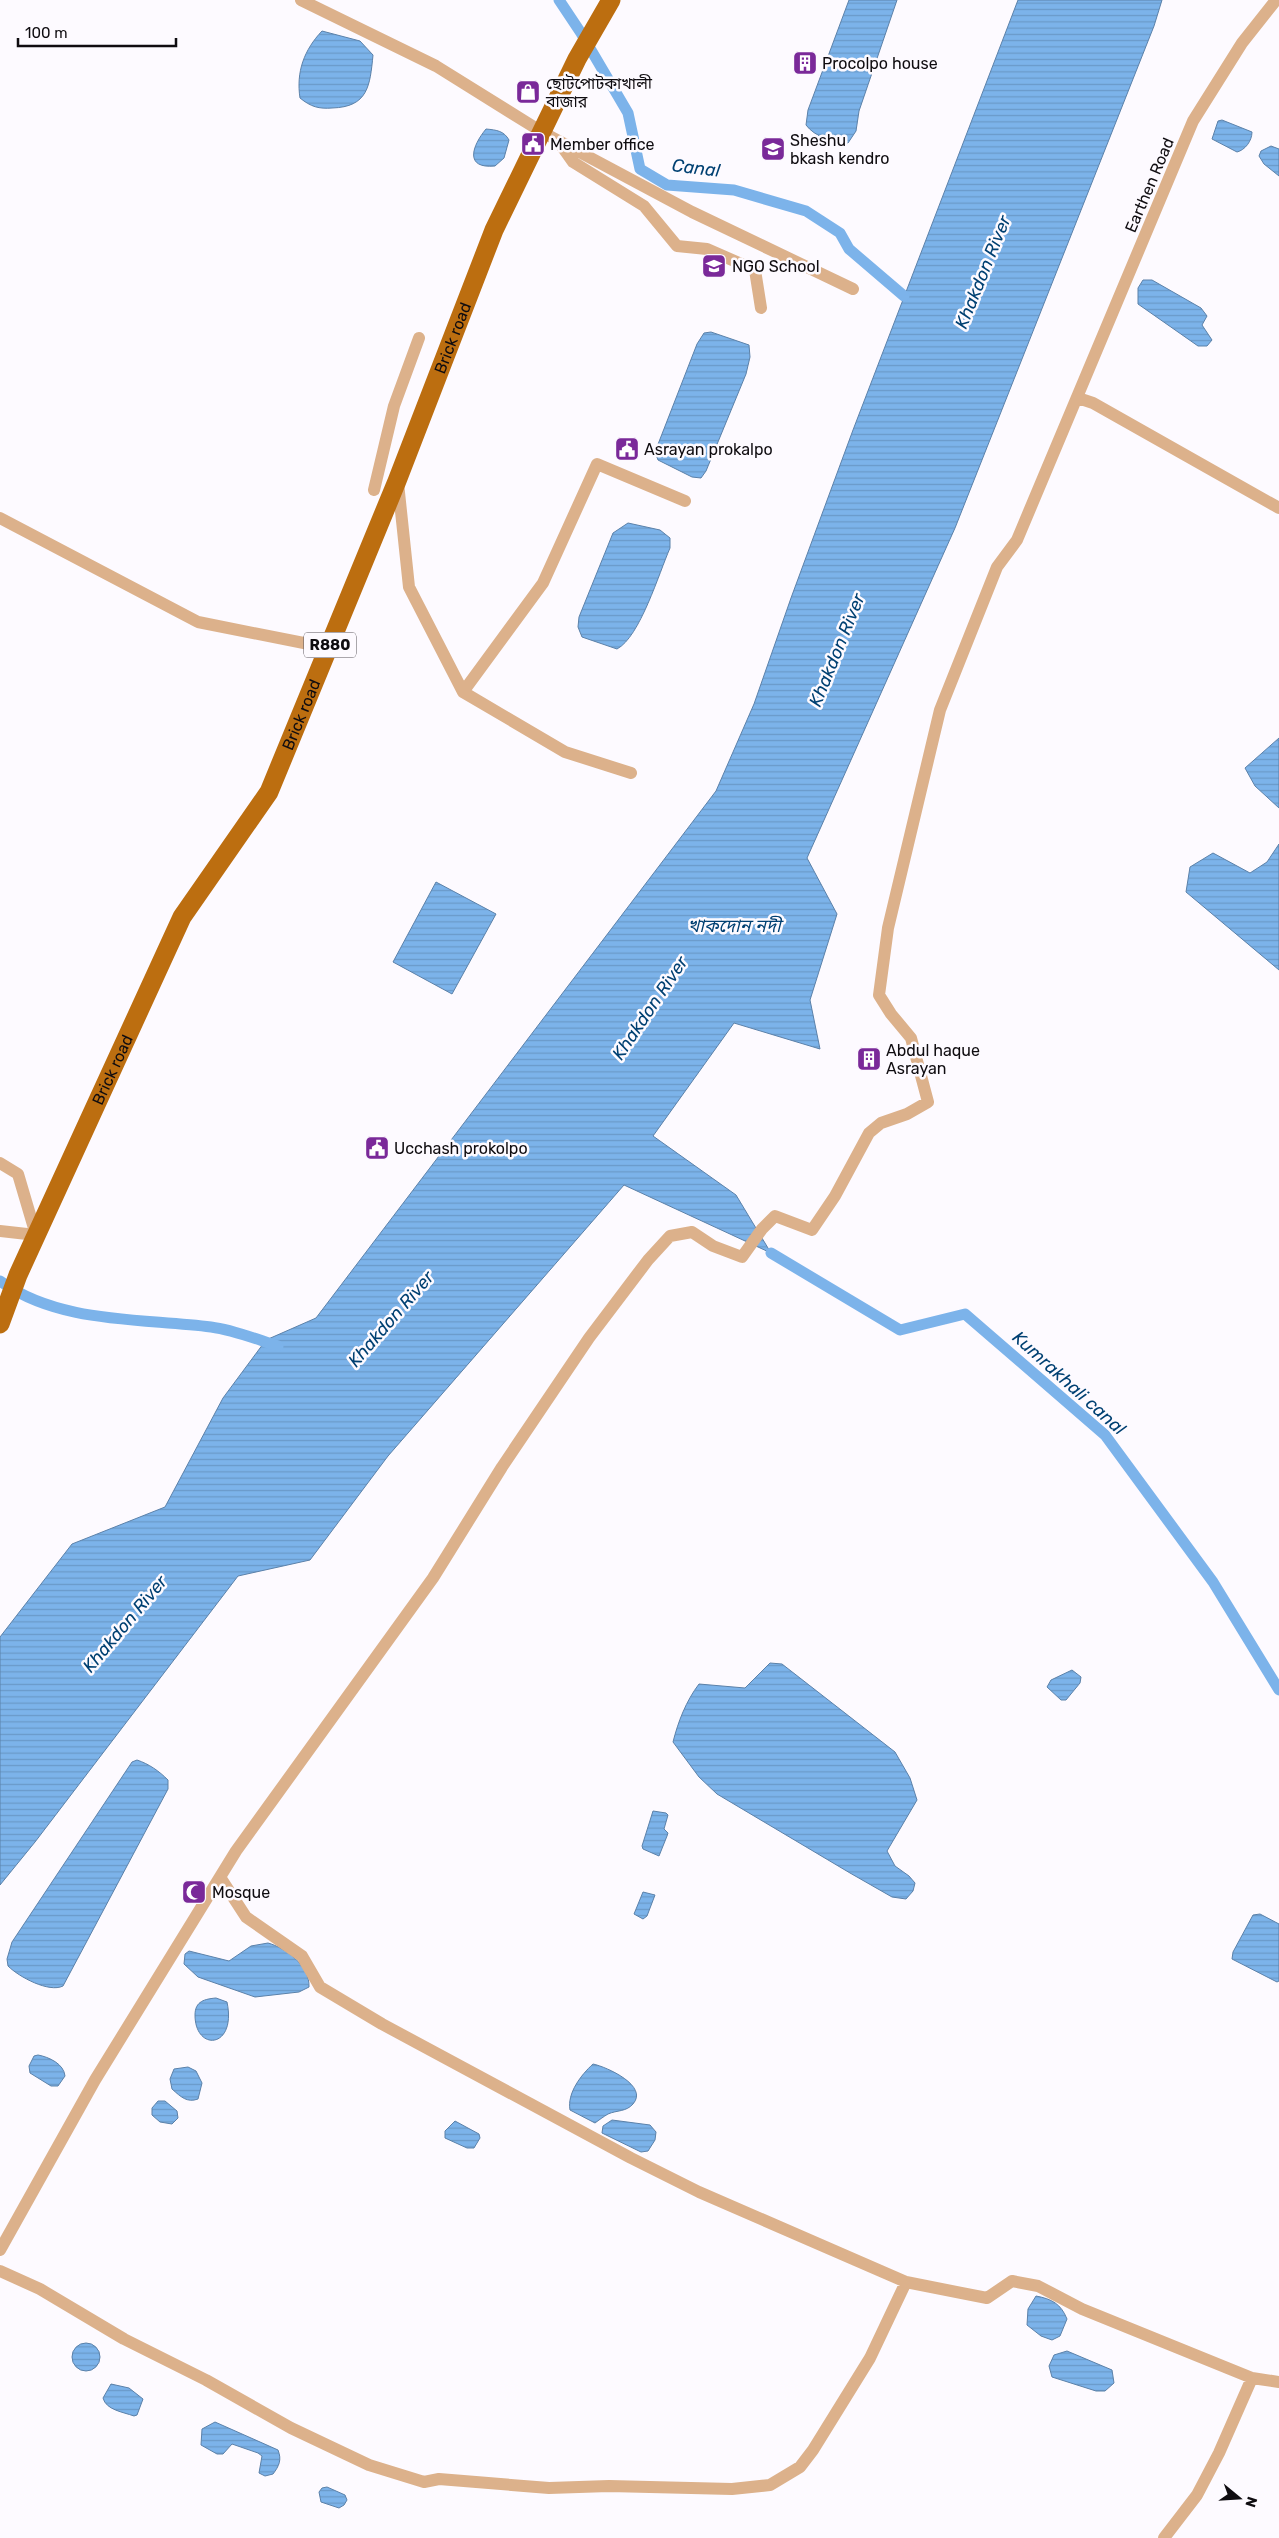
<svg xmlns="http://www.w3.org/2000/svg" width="1279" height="2538" viewBox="0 0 1279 2538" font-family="Rubik,'Noto Sans Bengali',sans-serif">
<defs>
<pattern id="water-rules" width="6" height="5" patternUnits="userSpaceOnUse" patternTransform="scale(1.25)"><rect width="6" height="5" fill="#7cb3ea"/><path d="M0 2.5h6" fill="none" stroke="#6a99c8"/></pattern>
</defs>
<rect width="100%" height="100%" fill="#fdfaff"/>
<!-- water -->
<path fill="url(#water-rules)" stroke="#5b81a9" d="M849,0h48l-38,111 -3,20 -8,12c-14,1 -34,-7 -42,-18l2,-15z
M1018,0h144l-8,26 -199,502 -148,330 30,56 -27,86 10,49 -86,-26 -81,113 83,59 35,58 -147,-68 -236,271 -78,104 -72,16 -203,266 -35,43v-248l72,-93 93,-37 58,-109 43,-58 50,-22 400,-527 38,-87 37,-106 62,-168z
M322,31l38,10 13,14c-3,31 -5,52 -41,53 -13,1 -21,-1 -32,-10 -4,-26 4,-48 22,-67z
M1222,120l30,12c0,9 -7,18 -15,20l-25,-13 6,-18z
M486,129c11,1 18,2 23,11l-5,18 -9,8c-31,3 -23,-20 -9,-37z
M1271,146l8,3v27l-15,-12 -5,-8 2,-5z
M1143,280h9l49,28 6,8 -5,9 10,15 -5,6h-9l-60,-42v-16z
M711,332l38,13 1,12 -4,17 -40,97 -5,7 -9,-1 -34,-17 -3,-8 42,-108 7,-11z
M628,523l32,7 10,8v10c-11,25 -30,89 -53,101l-35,-12 -4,-10 1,-10 34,-84z
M1279,738v70l-24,-22 -10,-18z
M1279,844v126l-93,-78 4,-25 23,-14 37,20 17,-11z
M436,882l60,32 -44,80 -59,-32z
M770,1663l12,1 113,88 15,26 7,22 -30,51 8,15 14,10 6,7 -2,8 -7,8 -14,-2 -42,-24 -133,-79 -18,-17 -26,-35c5,-20 13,-41 26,-58l46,4z
M1072,1670l9,7 -1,6 -14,17h-5l-14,-13 4,-7z
M137,1760c12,4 22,11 31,20v9l-105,197c-14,7 -44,-9 -55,-20l-1,-7 5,-17 120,-180z
M653,1811l13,2 2,2 -4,14 4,4 -1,3 -8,20 -16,-7 -1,-3z
M643,1892l12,3 -8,21 -4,3 -9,-5z
M1260,1914l19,10v57l-2,1 -45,-23 1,-7 20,-37z
M268,1943c18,5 42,23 41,44l-10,5 -44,5 -57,-20 -14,-13 1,-10 4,-3 40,10 22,-15z
M216,1998l11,4c10,47 -32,50 -32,13 0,-14 10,-16 21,-17z
M38,2055c11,2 26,9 27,21l-7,10h-7l-21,-13 -1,-7 5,-10z
M593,2064c14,3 56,22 40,40 -7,8 -16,6 -25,10 -5,3 -9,6 -13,9l-25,-13c-3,-17 11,-35 23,-46z
M188,2067l8,4 6,12 -4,16c-11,4 -17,-2 -26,-10l-2,-10 4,-10z
M158,2101h7l12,10 1,7 -6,6 -12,-2 -8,-7v-7z
M612,2120l38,5 6,7 -1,8 -7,11 -7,1 -39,-19 1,-7z
M455,2121l24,13 1,4 -6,10h-7l-22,-10v-7z
M1036,2296c16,3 25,8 31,23l-7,17 -8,4 -11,-4 -14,-11 1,-16z
M72 2357a14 14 0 1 1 28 0a14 14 0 1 1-28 0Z
M1067,2351l45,19 2,13 -9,8h-9l-44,-14 -3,-11 5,-11z
M111,2384l18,4 14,11 -6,16 -3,1c-11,-4 -28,-6 -31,-18z
M215,2422l63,28c4,10 1,16 -5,24l-8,2 -6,-3 3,-17 -4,-3 -26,-9 -9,10h-6l-16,-9 1,-16z
M327,2487l18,8 2,5 -3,5 -5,3 -18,-6 -2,-10 3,-4z"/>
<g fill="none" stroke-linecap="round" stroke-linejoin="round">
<!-- canal -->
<path stroke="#7cb3ea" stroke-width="11" d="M559,0l22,33 47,80 12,56 27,16 67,5 72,21 34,22 9,16 55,47
M771,1253l129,77 65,-16 140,121 108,147 66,108
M0,1281c60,43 141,37 211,46 23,3 45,12 67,19"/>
<!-- street -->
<path stroke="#dcb18b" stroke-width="12" d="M301,0l135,66 106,66 150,80 161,77
M561,145l12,17 71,44 33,40 30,3 48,21 6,38
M1078,398l15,5 186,105
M398,483l11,104 54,105 102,60 66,21
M374,490l20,-84 25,-68
M0,518l198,104 131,26
M463,692l80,-109 54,-119 88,37
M0,1163l18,11 18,61 -36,-4
M220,1877l26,40 56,39 18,31 62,37 249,134 68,34 207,90 81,16 25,-17 26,5 44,23 170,69 27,4
M0,2250l95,-170 141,-229 197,-273 69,-111 87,-129 59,-78 22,-24 22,-4 21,14 29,11 20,-28 13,-13 37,14 23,-34 34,-63 12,-10 26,-9 21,-12 -17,-64 -20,-24 -12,-19 9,-67 52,-218 57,-143 20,-27 176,-419 49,-78 34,-43
M0,2271l40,18 84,50 82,41 85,48 78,37 55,17 15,-3 110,9 60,-2 123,3 38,-4 30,-18 13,-17 57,-92 36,-76
M1164,2538l33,-43 22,-42 33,-75"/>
<!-- primary -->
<path stroke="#bc6e10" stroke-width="19" id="s1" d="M0,1324l18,-49 164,-358 87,-125 128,-311 97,-251 83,-171 34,-59"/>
</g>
<!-- icons -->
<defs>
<symbol id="building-square" viewBox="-11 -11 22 22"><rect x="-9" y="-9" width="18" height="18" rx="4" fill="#7a2999" stroke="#fdfaff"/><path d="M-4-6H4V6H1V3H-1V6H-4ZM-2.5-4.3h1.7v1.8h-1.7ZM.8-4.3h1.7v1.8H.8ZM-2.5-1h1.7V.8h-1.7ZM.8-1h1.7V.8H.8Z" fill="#fff"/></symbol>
<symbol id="shop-square" viewBox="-11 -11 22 22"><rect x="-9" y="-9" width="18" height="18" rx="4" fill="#7a2999" stroke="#fdfaff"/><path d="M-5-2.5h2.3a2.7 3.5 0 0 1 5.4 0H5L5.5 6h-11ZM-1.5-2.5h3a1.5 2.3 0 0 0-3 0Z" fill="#fff"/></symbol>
<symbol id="civic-square" viewBox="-11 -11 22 22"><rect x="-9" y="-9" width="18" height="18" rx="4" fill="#7a2999" stroke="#fdfaff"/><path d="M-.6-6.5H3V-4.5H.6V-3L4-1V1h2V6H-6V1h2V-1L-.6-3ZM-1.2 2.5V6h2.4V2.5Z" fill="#fff"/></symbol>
<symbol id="school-square" viewBox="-11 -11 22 22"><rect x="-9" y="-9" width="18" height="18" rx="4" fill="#7a2999" stroke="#fdfaff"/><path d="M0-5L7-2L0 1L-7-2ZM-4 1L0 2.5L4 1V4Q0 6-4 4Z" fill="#fff"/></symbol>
<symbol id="mosque-square" viewBox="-11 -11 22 22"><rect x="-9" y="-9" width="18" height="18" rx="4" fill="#7a2999" stroke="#fdfaff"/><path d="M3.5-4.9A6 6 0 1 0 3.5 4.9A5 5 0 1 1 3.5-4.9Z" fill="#fff"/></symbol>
</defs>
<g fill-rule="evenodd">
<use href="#building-square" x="791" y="49" width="28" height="28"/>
<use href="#shop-square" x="514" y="78" width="28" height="28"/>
<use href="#civic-square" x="519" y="130" width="28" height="28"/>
<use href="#school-square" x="759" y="135" width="28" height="28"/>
<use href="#school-square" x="700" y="252" width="28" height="28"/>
<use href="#civic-square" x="613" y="435" width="28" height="28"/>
<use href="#building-square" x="855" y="1045" width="28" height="28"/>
<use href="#civic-square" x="363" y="1134" width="28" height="28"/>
<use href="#mosque-square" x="180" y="1878" width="28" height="28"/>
</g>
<g text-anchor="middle" stroke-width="5" stroke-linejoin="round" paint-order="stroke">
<!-- shield labels -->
<rect fill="#fdfaff" stroke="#565358" stroke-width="1" x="304" y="632.5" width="52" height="25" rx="4"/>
<g font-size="15" font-weight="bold" fill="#0f0c10">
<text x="330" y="650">R880</text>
</g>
<!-- poi labels -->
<g font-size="16" fill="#0f0c10" stroke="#fdfaff" text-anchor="start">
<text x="822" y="69">Procolpo house</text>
<text x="546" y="89">ছোটপোটকাখালী<tspan x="546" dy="18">বাজার</tspan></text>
<text x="790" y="146">Sheshu<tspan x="790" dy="18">bkash kendro</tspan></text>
<text x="550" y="150">Member office</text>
<text x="732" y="272">NGO School</text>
<text x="644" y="455">Asrayan prokalpo</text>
<text x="886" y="1056">Abdul haque<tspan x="886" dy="18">Asrayan</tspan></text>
<text x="394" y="1154">Ucchash prokolpo</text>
<text x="212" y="1898">Mosque</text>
</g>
<!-- street labels -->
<g font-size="16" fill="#0f0c10" stroke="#fdfaff">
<text transform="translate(1149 185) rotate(-67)" y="6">Earthen Road</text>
<text dy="6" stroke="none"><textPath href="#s1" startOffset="1088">Brick road</textPath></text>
<text dy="6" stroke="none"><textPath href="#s1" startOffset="682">Brick road</textPath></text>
<text dy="6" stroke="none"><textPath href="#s1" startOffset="278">Brick road</textPath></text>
</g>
<!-- water labels -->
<g font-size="18" font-style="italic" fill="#004072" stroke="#fdfaff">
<text transform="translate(696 168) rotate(7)" y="6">Canal</text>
<text transform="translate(983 272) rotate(-68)" y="6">Khakdon River</text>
<text transform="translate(837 650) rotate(-68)" y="6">Khakdon River</text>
<text x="734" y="932">খাকদোন নদী</text>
<text transform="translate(650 1008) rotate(-56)" y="6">Khakdon River</text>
<text transform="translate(391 1319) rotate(-49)" y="6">Khakdon River</text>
<text transform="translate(1069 1383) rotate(42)" y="6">Kumrakhali canal</text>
<text transform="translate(125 1624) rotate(-50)" y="6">Khakdon River</text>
</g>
</g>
<!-- north arrow -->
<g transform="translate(1239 2498) rotate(108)" stroke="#fdfaff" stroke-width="4" paint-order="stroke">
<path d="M0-4L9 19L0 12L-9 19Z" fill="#0f0c10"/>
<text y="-8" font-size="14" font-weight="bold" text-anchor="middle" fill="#0f0c10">N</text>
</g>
<!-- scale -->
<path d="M18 38v8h158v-8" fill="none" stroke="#0f0c10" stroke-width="2.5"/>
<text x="25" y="38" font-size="15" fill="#0f0c10" stroke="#fdfaff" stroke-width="4" paint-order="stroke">100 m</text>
</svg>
